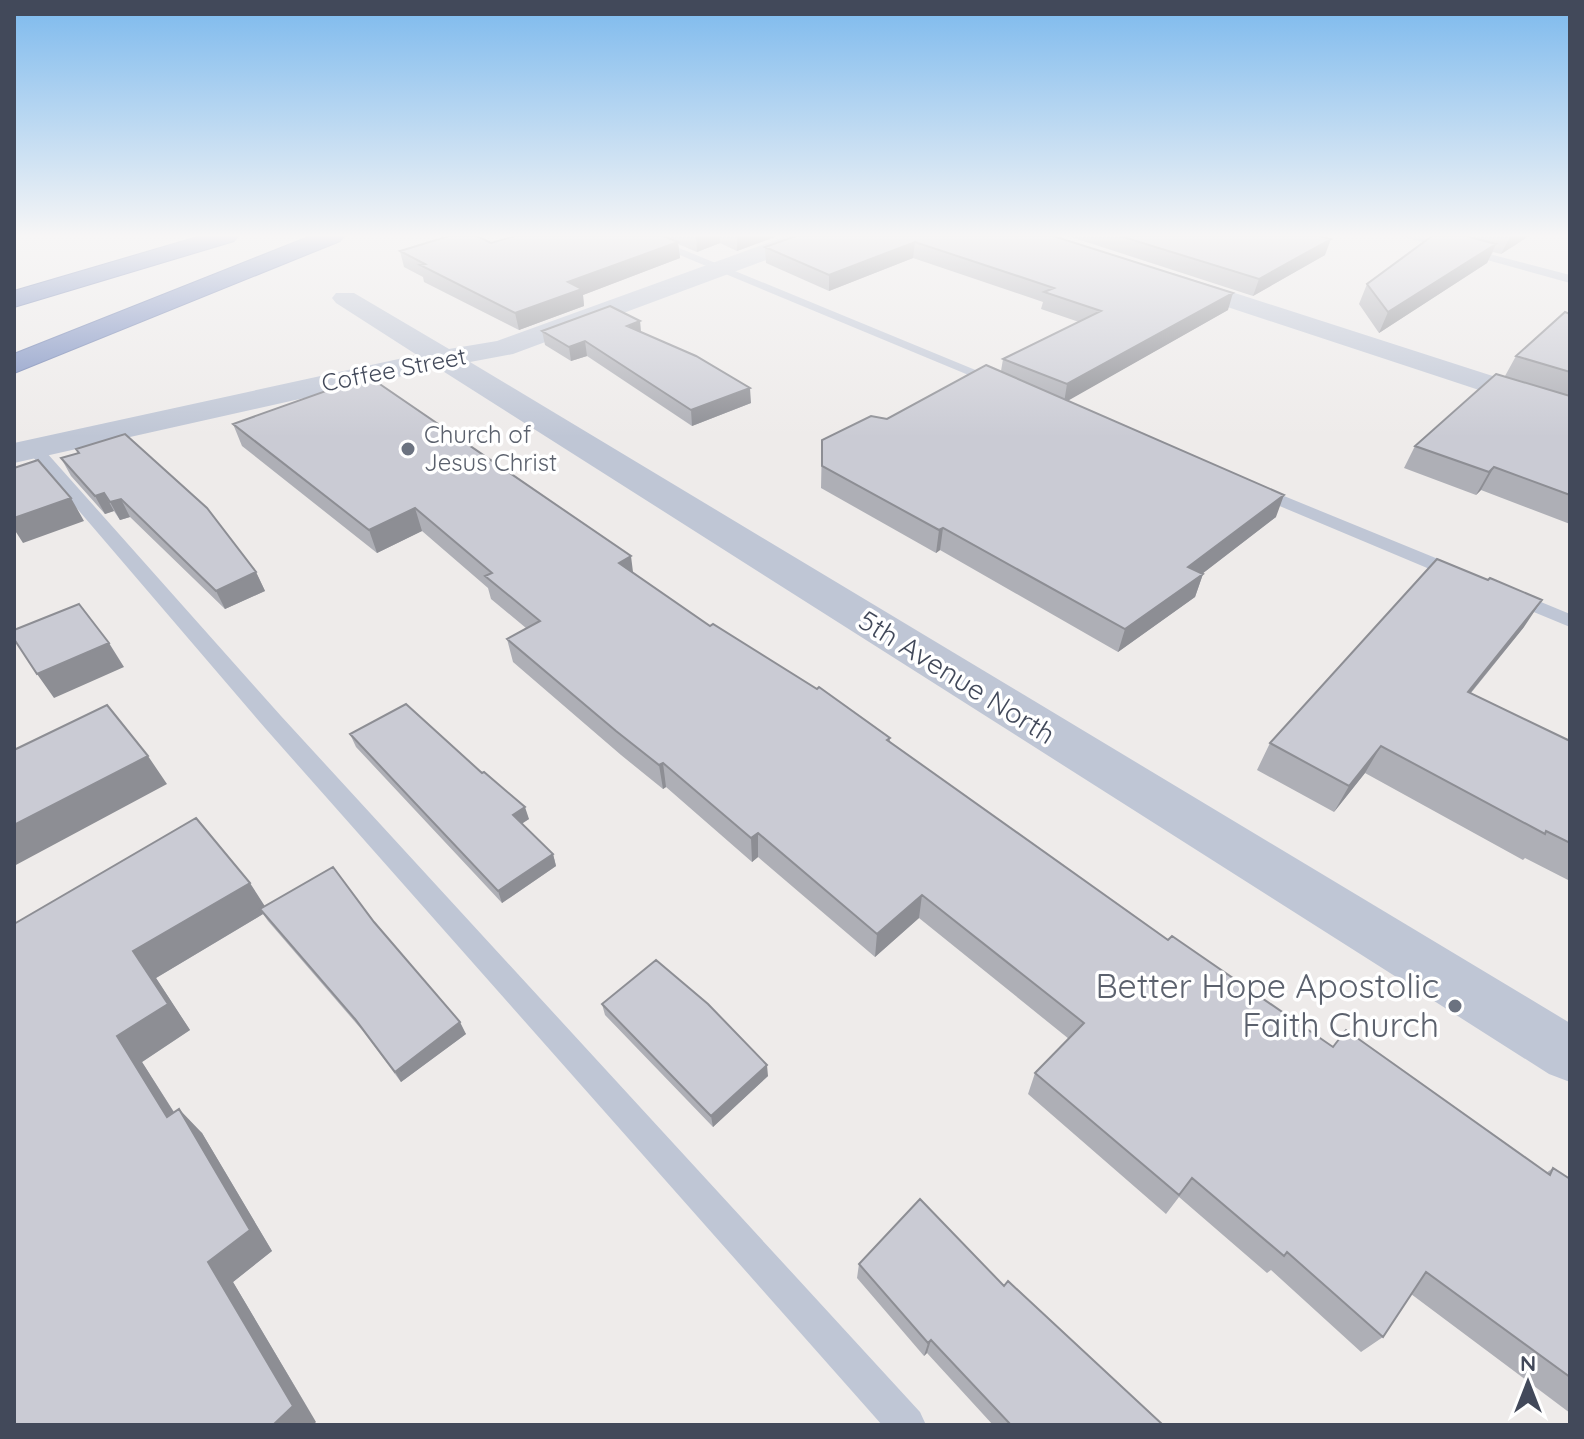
<svg xmlns="http://www.w3.org/2000/svg" width="1584" height="1439" viewBox="0 0 1584 1439" font-family="Quicksand,sans-serif">
<rect width="100%" height="100%" fill="#eeebea"/>
<g fill="none" stroke-linecap="round" stroke-linejoin="round">
<defs>
<path id="motorway" d="M201,236h37l-4,5 -220,66v-16z
M311,236h33l-4,5 -326,132v-19z"/>
</defs>
<!-- motorway casing -->
<use href="#motorway" stroke="#687aac" stroke-width="2"/>
<!-- service -->
<path fill="#bfc6d5" fill-rule="evenodd" d="M634,236h16l357,147 -7,4 -5,-1z
M1401,236h19l150,39v8z
M32,441l6,2 243,273 639,696 6,13h-44l-617,-697 -239,-279 -2,-3z
M1257,485l208,85 2,4 -9,6 -7,-2 -200,-84 -3,-4z
M1512,590l58,24v13l-65,-27 -3,-4z"/>
<!-- minor -->
<path fill="#bfc6d5" fill-rule="evenodd" d="M787,236h34l-4,5 -304,113 -43,8 1100,661v59l-21,-8 -1111,-706 -424,95v-20l403,-88 -81,-52 -4,-5 4,-5h18l95,56 48,-8z
M1173,273l397,128v19l-406,-134 -4,-5 4,-5z"/>
<!-- motorway -->
<use href="#motorway" fill="#7c8fc1" fill-rule="evenodd"/>
</g>
<!-- wall -->
<path fill="#aeafb6" d="M515,236h263l-41,15 -17,-8 -23,9 -19,-8 2,14 -97,37 1,11 -65,24 -95,-48 -1,-5 -19,-10 -4,-16 91,-8z
M1053,236l175,74 -160,90 208,117 -74,57h1l-8,23 -77,55 -178,-102 -4,3 -115,-65 1,-48 65,-21 114,-48 2,-12 76,-37 -38,-13 2,-7 -130,-44 -84,33 -63,-28 -1,-16z
M1068,236h251l6,19 -72,41z
M1432,236h97l-28,18 -8,-2 -6,11 -108,70 -20,-29 8,-20z
M1570,314v210l-89,-34 -5,5 -72,-27 11,-22 90,-70 11,-20z
M640,321l1,11 110,71 -59,23 -105,-70 -16,5 -26,-16 -3,-14z
M233,424l401,149 76,53 180,112v4l278,198 165,107 213,126 7,-5 17,11v234l-159,-119 -28,43 -22,15 -90,-82 -4,3 -88,-76 -13,17 -138,-120 7,-21 34,-34 -150,-121 -44,39 -117,-100 -6,5 -86,-75 -3,2 -42,-34 -108,-93 -6,-23 19,-11 -35,-29 -3,-11 -66,-57 -45,22 -135,-107z
M61,458l195,114 9,19 -40,18 -95,-92 -10,3 -6,-9 -9,3 -34,-38z
M1524,627l-53,66 99,48v140l-45,-23 -2,2 -158,-87 -31,39 -77,-42 13,-27z
M350,734l179,85 -7,4 31,31 3,12 -54,37 -146,-156z
M265,906l109,16 92,112 -65,48 -39,-52 -94,-109 -5,-7 -107,64 34,52 -48,32 32,50 28,21 70,118 -39,31 83,140 -302,-498z
M602,1004l166,72 -55,51 -108,-112z
M859,1264l145,22 159,139h-170l-66,-72 -3,3 -67,-78z"/>
<!-- shaded-wall -->
<path fill="#8d8e94" d="M696,236h24v7l-23,9z
M737,236h41l-41,15z
M1511,236h18l-28,18 9,-17z
M1331,239l-6,16 -72,41 6,-17z
M678,242l2,16 -97,37 1,11 -65,24 -4,-17 53,-31z
M915,242l-2,16 -84,33v-16z
M1496,244l-9,19 -108,70 9,-21z
M1233,293l-5,17 -164,93 3,-19z
M640,321l1,15 -14,-10z
M585,341l2,15 -16,5 -2,-14z
M750,388l1,15 -59,23 -1,-16z
M1494,467l-13,23 -5,5 13,-23z
M104,493l10,18 -9,3 -10,-18z
M1284,495l-8,22 -95,73 7,-23z
M71,498l13,23 -61,22 -9,-14v-11z
M121,499l9,18 -10,3 -10,-18z
M415,508l7,23 -45,22 -8,-23z
M943,528l-3,22 -4,3 3,-23z
M631,556l3,24 -15,-17z
M256,572l9,19 -40,18 -9,-18z
M1203,574l-8,23 -77,55 7,-23z
M1542,600l-18,27 -74,91 18,-26z
M109,643l15,24 -70,31 -17,-24z
M1381,746l-16,27 -31,39 15,-26z
M148,756l19,28 -153,82v-41z
M663,763l3,24 -3,2 -4,-24z
M525,807l4,12 -12,8 -4,-12z
M758,833v24l-6,5 -1,-24z
M553,854l3,12 -54,37 -4,-12z
M250,883l18,28 -8,-2 3,5 -107,64 34,52 -48,32 50,79 -25,-24 -50,-81 16,-85z
M922,895l-3,23 -44,39 2,-23z
M460,1022l6,12 -65,48 -6,-10z
M767,1065l1,11 -55,51 -2,-11z
M179,1109l23,24 70,118 -39,31 83,140 -3,3h-40l-65,-163z
M931,1340l-4,13 -3,3 4,-13z"/>
<!-- building -->
<path fill="#cacbd4" stroke="#8d8e94" stroke-width="2" d="M449,236h28l14,7 24,-7h148l15,6 -110,40 14,7 -67,24 -95,-48 5,-1 -25,-13z
M796,236h257l180,57 -166,91 -64,-25 98,-48 -57,-19 10,-4 -139,-46 -86,33 -64,-28z
M1120,236h199l12,3 -72,40z
M1432,236h34l30,8 -108,68 -21,-28z
M610,306l30,15 -13,5 69,30 54,32 -59,22 -106,-69 -16,6 -27,-16z
M1565,312l5,2v58l-54,-16z
M986,365l298,130 -96,72 15,7 -78,55 -182,-101 -4,2 -117,-64v-26l49,-24 16,3z
M1496,374l74,22v99l-76,-28 -5,5 -74,-26z
M368,376l263,180 -12,7 91,63 3,-2 104,65 2,-2 71,51 -3,2 281,200 4,-4 161,111 13,-17 204,145 3,-7 17,11v198l-144,-105 -43,65 -96,-85 -3,4 -92,-78 -13,17 -144,-122 49,-50 -162,-128 -45,39 -119,-101 -7,5 -88,-75 -4,2 -43,-34 -109,-92 33,-18 -55,-45 7,-3 -77,-65 -46,22 -136,-106z
M125,434l82,74 49,64 -40,19 -95,-92 -11,3 -6,-9 -9,3 -34,-38 18,-5 -3,-4z
M38,460l33,38 -57,20v-50z
M1437,559l51,21 2,-2 52,22 -74,92 102,49v102l-24,-12 -1,3 -164,-88 -32,40 -79,-43z
M79,604l30,39 -72,31 -23,-35v-9z
M406,704l76,69 2,-1 41,35 -12,8 40,39 -55,37 -148,-157z
M107,705l41,51 -134,69v-75z
M196,818l54,65 -117,68 35,53 -51,32 50,81 12,-8 71,121 -42,32 85,144 -20,19h-259v-501z
M333,867l41,55 86,100 -65,50 -40,-53 -95,-110z
M656,960l52,44 59,61 -56,51 -109,-112z
M920,1199l84,87 4,-5 155,144h-152l-80,-85 -3,3 -69,-79z"/>
<!-- sky -->
<linearGradient id="sky" x2="0" y2="1"><stop stop-color="#7cb9ed"/><stop offset="0.54" stop-color="#f7f6f6"/><stop offset="1" stop-color="#f7f6f6" stop-opacity="0"/></linearGradient>
<rect width="1584" height="437" fill="url(#sky)"/>
<!-- markers -->
<g fill="#6b7280" stroke="#fff" stroke-width="3">
<circle cx="408" cy="449" r="8"/>
<circle cx="1455" cy="1006" r="8"/>
</g>
<g text-anchor="middle" stroke-width="7" stroke-linejoin="round" paint-order="stroke">
<!-- far-street labels -->
<g font-size="24" fill="#42495a" stroke="#fff">
<text transform="translate(394 370) rotate(-11)" y="8">Coffee Street</text>
</g>
<!-- far-worship labels -->
<g font-size="24" fill="#5b616d" stroke="#fff" text-anchor="start">
<text x="424" y="443">Church of<tspan x="424" dy="28">Jesus Christ</tspan></text>
</g>
<!-- street labels -->
<g font-size="28" fill="#42495a" stroke="#fff">
<text transform="translate(957 677) rotate(32)" y="10">5th Avenue North</text>
</g>
<!-- near-worship labels -->
<g font-size="34" fill="#5b616d" stroke="#fff" text-anchor="end">
<text x="1439" y="998">Better Hope Apostolic<tspan x="1439" dy="39">Faith Church</tspan></text>
</g>
</g>
<!-- border -->
<rect width="1584" height="1439" fill="none" stroke="#42495a" stroke-width="32"/>
<!-- north arrow -->
<g transform="translate(1528 1383)" stroke="#ffffff" stroke-width="6" paint-order="stroke">
<path d="M0-6L14 30L0 20L-14 30Z" fill="#42495a"/>
<text y="-12" font-size="22" font-weight="bold" text-anchor="middle" fill="#42495a">N</text>
</g>
</svg>
